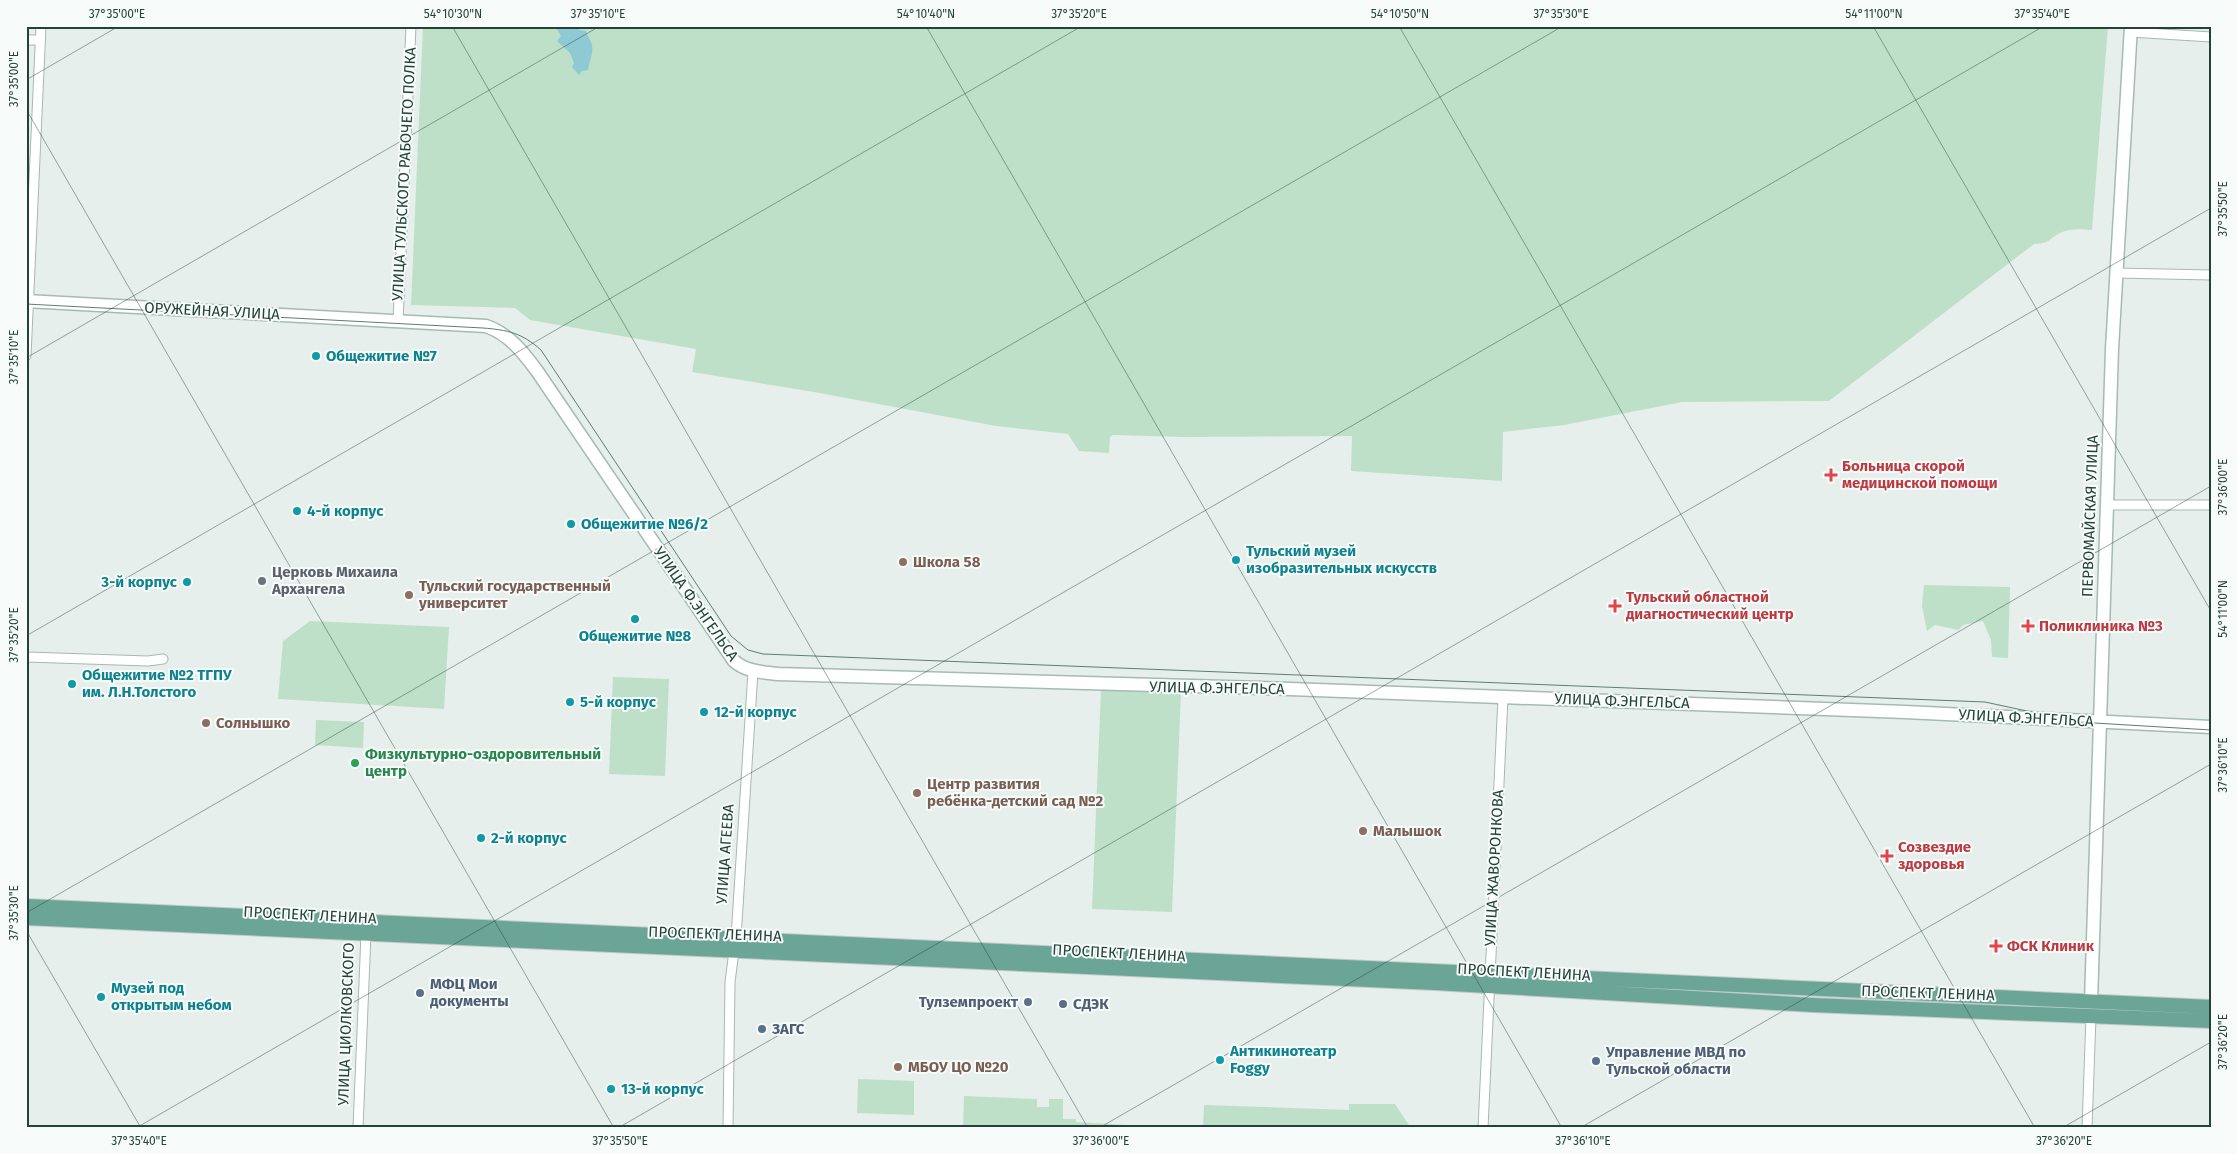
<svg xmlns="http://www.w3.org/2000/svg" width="2237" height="1154" viewBox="0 0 2237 1154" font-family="'Fira Sans',sans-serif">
<rect width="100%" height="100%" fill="#e6efeb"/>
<!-- green -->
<path fill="#bfe0c8" d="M423,26h1685l-16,204c-10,-1 -23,-2 -32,3 -13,7 -9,10 -26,11l-205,157 -147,1 -118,23 -61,7 -1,49 -151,-10 1,-35 -167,1 -72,-2 -3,2 -1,16 -30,-2 -11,-17 -72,-8 -182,-34 -122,-20 4,-23 -166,-29 -15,-12 -104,-3z
M1924,585l86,2 -2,71 -16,-1 -1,-17 -8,-19 -20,4 -5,5 -23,-5 -8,6 -5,-25z
M310,621l139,6 -5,82 -166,-10 5,-58z
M613,677l56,2 -4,97 -56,-2z
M1101,689l80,4 -9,219 -80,-3z
M316,720l48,2 -1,26 -48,-3z
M858,1079l56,2v34l-57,-2z
M964,1096l73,3v8h12v-8h14v20h13v3l100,6h-213z
M1349,1104h46l16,24h-208l1,-23 145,5z"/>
<!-- water -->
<path fill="#8ec9d4" d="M555,26h23l1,4 7,1c1,5 3,6 5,11 4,8 -2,20 -3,28l-6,1 -3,4 -7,-8 2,-4 -4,-10 -13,-12 4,-5z"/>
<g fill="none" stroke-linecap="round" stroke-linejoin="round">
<defs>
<path id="street" d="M2130,32l81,5
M26,40h14
M2116,273l95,2
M398,321l13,-295
M26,356l15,-330
M2107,505h104
M26,657l122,4 15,-2
M736,938l17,-267
M358,1128l8,-194
M728,1128l2,-146 4,-31
M1483,1128l20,-431
M2087,1128l4,-112"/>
<path id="secondary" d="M26,301l460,25c23,8 37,26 51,45l197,290c13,11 28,11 44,13l483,14 644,24 306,15
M2091,1002l21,-653 19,-323"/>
<path id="primary" d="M26,906l2185,101
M26,918l1409,65 377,22 399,16"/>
</defs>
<!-- street casing -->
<use href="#street" stroke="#a8b8b2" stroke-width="11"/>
<!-- secondary casing -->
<use href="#secondary" stroke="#a4bbb3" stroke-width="15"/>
<!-- primary casing -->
<use href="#primary" stroke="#c2cac8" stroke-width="16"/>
<!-- street -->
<use href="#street" stroke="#fff" stroke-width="9"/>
<!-- secondary -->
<use href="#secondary" stroke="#fff" stroke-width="12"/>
<!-- primary -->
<use href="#primary" stroke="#6aa596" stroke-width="14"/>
<!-- tram -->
<path stroke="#5f7d75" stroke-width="1" d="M26,304l457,24c25,2 39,5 58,22l190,286 17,14 15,4 1222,48 93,20 133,8"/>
</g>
<!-- ticks -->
<path fill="none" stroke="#24423a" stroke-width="1" stroke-opacity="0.45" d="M452,26l636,1102M926,26l636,1102M1399,26l636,1102M1873,26l338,585M26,80l93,-54M26,109l588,1019M26,358l574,-332M26,636l1056,-610M26,913l1537,-887M26,930l115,198M136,1128l1908,-1102M618,1128l1593,-920M1099,1128l1112,-642M1580,1128l631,-364M2062,1128l149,-86"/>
<!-- markers -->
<g fill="#0f9aa8" stroke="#f7fbf9" stroke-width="2">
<circle cx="316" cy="356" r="5"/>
<circle cx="297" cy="511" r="5"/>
<circle cx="571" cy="524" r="5"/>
<circle cx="1236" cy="560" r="5"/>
<circle cx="187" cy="582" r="5"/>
<circle cx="635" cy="619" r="5"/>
<circle cx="72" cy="684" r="5"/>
<circle cx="570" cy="702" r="5"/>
<circle cx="704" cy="712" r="5"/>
<circle cx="481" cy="838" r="5"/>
<circle cx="101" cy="997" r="5"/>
<circle cx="1220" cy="1060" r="5"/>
<circle cx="611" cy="1089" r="5"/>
</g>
<g fill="#e0444e" stroke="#f7fbf9" stroke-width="2">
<path d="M1828.5 467.5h5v5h5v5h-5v5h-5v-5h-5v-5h5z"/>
<path d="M1612.5 598.5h5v5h5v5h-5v5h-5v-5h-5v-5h5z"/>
<path d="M2025.5 618.5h5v5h5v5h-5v5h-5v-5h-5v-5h5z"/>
<path d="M1884.5 848.5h5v5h5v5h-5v5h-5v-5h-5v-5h5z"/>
<path d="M1993.5 938.5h5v5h5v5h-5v5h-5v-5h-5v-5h5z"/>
</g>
<g fill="#8d6e63" stroke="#f7fbf9" stroke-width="2">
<circle cx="903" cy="562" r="5"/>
<circle cx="409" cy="595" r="5"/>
<circle cx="206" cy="723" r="5"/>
<circle cx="917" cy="793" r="5"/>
<circle cx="1363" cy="831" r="5"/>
<circle cx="898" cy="1067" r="5"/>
</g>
<circle fill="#6b7280" stroke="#f7fbf9" stroke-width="2" cx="262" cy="581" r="5"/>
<circle fill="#2e9e5b" stroke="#f7fbf9" stroke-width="2" cx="355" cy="763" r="5"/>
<g fill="#5c6f8a" stroke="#f7fbf9" stroke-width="2">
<circle cx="420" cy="993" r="5"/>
<circle cx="1028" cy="1002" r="5"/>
<circle cx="1063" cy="1004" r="5"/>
<circle cx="762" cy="1029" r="5"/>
<circle cx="1596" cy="1061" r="5"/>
</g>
<g text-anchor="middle" stroke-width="4" stroke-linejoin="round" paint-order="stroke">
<!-- street labels -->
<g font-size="15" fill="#24423a" stroke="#f7fbf9">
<text transform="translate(404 174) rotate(-87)" y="5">УЛИЦА ТУЛЬСКОГО РАБОЧЕГО ПОЛКА</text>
<text transform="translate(212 311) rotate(3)" y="5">ОРУЖЕЙНАЯ УЛИЦА</text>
<text transform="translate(2090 516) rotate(-88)" y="5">ПЕРВОМАЙСКАЯ УЛИЦА</text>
<text transform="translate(696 604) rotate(55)" y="5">УЛИЦА Ф.ЭНГЕЛЬСА</text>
<text transform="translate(1217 688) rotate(1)" y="5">УЛИЦА Ф.ЭНГЕЛЬСА</text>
<text transform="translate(1622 701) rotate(2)" y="5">УЛИЦА Ф.ЭНГЕЛЬСА</text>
<text transform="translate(2026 718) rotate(3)" y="5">УЛИЦА Ф.ЭНГЕЛЬСА</text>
<text transform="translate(725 854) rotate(-86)" y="5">УЛИЦА АГЕЕВА</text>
<text transform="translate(1494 868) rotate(-87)" y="5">УЛИЦА ЖАВОРОНКОВА</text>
<text transform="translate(310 915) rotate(3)" y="5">ПРОСПЕКТ ЛЕНИНА</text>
<text transform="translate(715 934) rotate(2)" y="5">ПРОСПЕКТ ЛЕНИНА</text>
<text transform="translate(1119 953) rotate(3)" y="5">ПРОСПЕКТ ЛЕНИНА</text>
<text transform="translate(1524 972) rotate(3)" y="5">ПРОСПЕКТ ЛЕНИНА</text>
<text transform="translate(1928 993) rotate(2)" y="5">ПРОСПЕКТ ЛЕНИНА</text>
<text transform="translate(346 1024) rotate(-88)" y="5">УЛИЦА ЦИОЛКОВСКОГО</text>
</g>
<!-- culture labels -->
<g font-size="15" font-weight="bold" fill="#0d838f" stroke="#f7fbf9" text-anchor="start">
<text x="326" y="361">Общежитие №7</text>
<text x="307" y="516">4-й корпус</text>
<text x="581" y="529">Общежитие №6/2</text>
<text x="1246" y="556">Тульский музей<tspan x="1246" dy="17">изобразительных искусств</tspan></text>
<text x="177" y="587" text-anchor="end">3-й корпус</text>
<text x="635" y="641" text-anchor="middle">Общежитие №8</text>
<text x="82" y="680">Общежитие №2 ТГПУ<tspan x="82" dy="17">им. Л.Н.Толстого</tspan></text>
<text x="580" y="707">5-й корпус</text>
<text x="714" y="717">12-й корпус</text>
<text x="491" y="843">2-й корпус</text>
<text x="111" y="993">Музей под<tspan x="111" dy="17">открытым небом</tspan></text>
<text x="1230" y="1056">Антикинотеатр<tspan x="1230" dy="17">Foggy</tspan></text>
<text x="621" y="1094">13-й корпус</text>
</g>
<!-- health labels -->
<g font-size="15" font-weight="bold" fill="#be3a42" stroke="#f7fbf9" text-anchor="start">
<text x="1842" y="471">Больница скорой<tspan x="1842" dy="17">медицинской помощи</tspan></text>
<text x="1626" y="602">Тульский областной<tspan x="1626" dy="17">диагностический центр</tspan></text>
<text x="2039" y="631">Поликлиника №3</text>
<text x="1898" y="852">Созвездие<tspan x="1898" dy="17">здоровья</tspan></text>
<text x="2007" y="951">ФСК Клиник</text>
</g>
<!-- education labels -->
<g font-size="15" font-weight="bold" fill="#785e54" stroke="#f7fbf9" text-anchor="start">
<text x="913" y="567">Школа 58</text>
<text x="419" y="591">Тульский государственный<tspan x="419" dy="17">университет</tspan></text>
<text x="216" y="728">Солнышко</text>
<text x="927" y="789">Центр развития<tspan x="927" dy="17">ребёнка-детский сад №2</tspan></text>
<text x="1373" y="836">Малышок</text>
<text x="908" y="1072">МБОУ ЦО №20</text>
</g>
<!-- worship labels -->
<g font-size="15" font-weight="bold" fill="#5b616d" stroke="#f7fbf9" text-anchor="start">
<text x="272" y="577">Церковь Михаила<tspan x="272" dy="17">Архангела</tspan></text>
</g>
<!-- leisure labels -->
<g font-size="15" font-weight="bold" fill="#27864d" stroke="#f7fbf9" text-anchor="start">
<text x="365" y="759">Физкультурно-оздоровительный<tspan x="365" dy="17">центр</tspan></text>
</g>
<!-- service labels -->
<g font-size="15" font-weight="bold" fill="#4e5e75" stroke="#f7fbf9" text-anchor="start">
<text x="430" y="989">МФЦ Мои<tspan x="430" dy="17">документы</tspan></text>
<text x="1018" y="1007" text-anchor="end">Тулземпроект</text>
<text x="1073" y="1009">СДЭК</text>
<text x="772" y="1034">ЗАГС</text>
<text x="1606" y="1057">Управление МВД по<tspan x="1606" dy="17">Тульской области</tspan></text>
</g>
</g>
<!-- border -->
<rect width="2237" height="1154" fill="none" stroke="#f7fbf9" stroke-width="55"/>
<rect x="28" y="28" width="2182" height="1098" fill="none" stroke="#24423a" stroke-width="2"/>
<g font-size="12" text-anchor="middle" fill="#24423a">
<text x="117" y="18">37°35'00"E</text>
<text x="453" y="18">54°10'30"N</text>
<text x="598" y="18">37°35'10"E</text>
<text x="926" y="18">54°10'40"N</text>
<text x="1079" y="18">37°35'20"E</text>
<text x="1400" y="18">54°10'50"N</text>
<text x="1561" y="18">37°35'30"E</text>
<text x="1874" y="18">54°11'00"N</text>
<text x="2042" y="18">37°35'40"E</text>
<text transform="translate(14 79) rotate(-90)" y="4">37°35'00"E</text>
<text transform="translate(2223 209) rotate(-90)" y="4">37°35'50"E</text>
<text transform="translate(14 357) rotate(-90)" y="4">37°35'10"E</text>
<text transform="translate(2223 487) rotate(-90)" y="4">37°36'00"E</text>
<text transform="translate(2223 609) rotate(-90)" y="4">54°11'00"N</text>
<text transform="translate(14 635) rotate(-90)" y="4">37°35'20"E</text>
<text transform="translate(2223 765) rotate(-90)" y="4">37°36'10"E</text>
<text transform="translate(14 913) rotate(-90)" y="4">37°35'30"E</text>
<text transform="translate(2223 1042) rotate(-90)" y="4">37°36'20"E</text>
<text x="139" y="1145">37°35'40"E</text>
<text x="620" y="1145">37°35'50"E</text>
<text x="1101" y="1145">37°36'00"E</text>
<text x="1583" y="1145">37°36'10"E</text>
<text x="2064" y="1145">37°36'20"E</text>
</g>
</svg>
